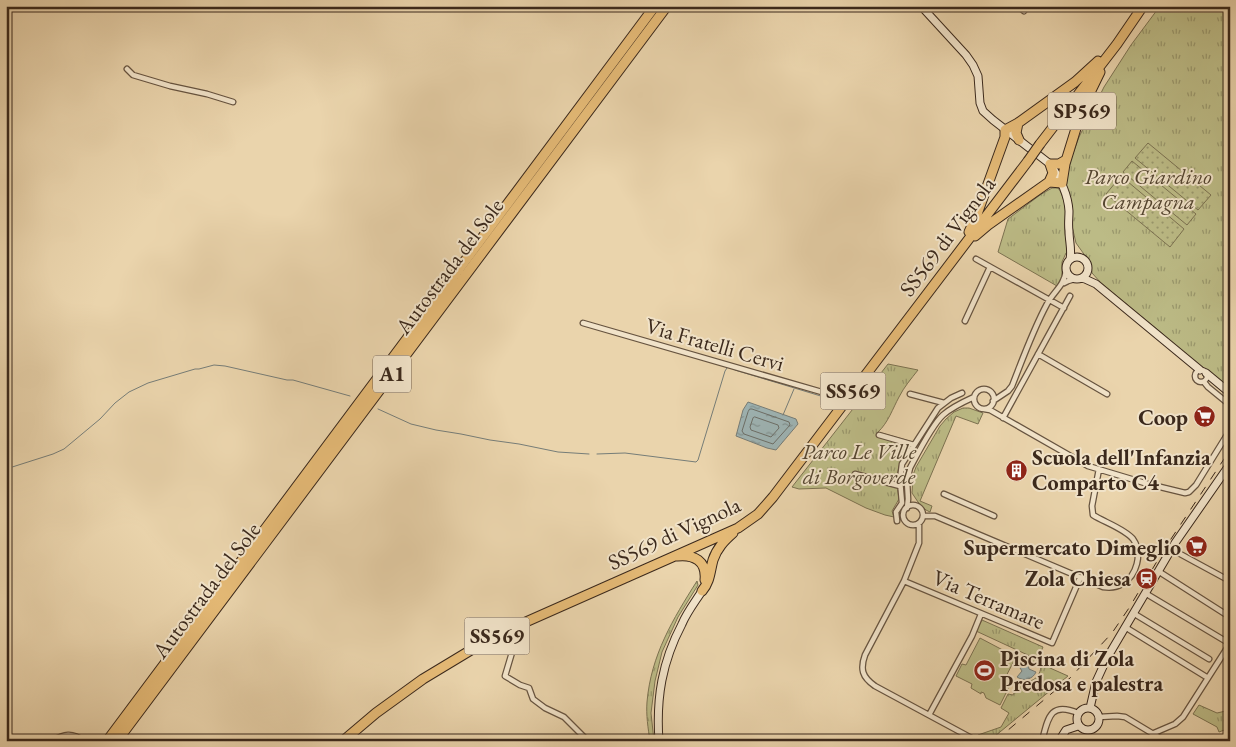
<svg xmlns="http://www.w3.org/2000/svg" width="1236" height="747" viewBox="0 0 1236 747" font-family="'EB Garamond',serif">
<defs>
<pattern id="grass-tufts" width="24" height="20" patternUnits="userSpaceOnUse" patternTransform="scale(1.25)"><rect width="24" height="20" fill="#bcbb86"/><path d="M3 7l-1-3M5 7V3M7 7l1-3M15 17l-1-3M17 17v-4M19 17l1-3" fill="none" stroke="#9a986d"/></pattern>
<pattern id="garden-dots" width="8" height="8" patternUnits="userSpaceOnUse" patternTransform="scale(1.25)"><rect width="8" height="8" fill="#bcbb86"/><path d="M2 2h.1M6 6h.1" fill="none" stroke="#9a986d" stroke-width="1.8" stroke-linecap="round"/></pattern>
<pattern id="water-ripples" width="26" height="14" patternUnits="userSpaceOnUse" patternTransform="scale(1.25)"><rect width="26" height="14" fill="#9eb5b6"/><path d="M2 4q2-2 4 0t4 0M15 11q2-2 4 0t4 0" fill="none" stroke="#829393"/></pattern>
</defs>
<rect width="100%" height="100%" fill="#ead4ac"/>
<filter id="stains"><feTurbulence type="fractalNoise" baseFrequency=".004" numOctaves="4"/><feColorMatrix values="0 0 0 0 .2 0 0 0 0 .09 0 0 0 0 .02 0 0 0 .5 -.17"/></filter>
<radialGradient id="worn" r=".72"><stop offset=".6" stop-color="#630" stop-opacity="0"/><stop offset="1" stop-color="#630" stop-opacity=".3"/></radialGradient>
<!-- grass -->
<path fill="url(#grass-tufts)" stroke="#7c7251" d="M1160,6h70v388l-65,-53 -1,-6 -63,-52 -9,-10 -1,-9 -15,-21 -8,-34 -7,-23 18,-49 25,-50 27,-42z
M1052,188h6c6,7 7,20 11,29 -8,14 -2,20 -1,35l-2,1 -4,9v16l-5,8 -59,-34 10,-33 32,-24z
M888,364l30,6c-7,9 -14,17 -19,27 -6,11 -11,26 -21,35l35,10 -13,21 -4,16 3,20 -7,12 2,6 -9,-2 -19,-7 -40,-20 -27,1 -7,-2z
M963,408h6l14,5 -5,11 -22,-8 -36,85 12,5 -2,6 -4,-2 -8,-8 -6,-9 1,-18 3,-8 24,-41 6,-7 8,-7z
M697,581l1,4 -20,32 -16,35 -7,29 -4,32 3,28h-4c-2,-13 -4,-26 -3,-39 4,-47 26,-83 50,-121z
M982,620l61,27 -6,13 13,8 18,8 -79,65 -11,-6 23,-8 8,-14 -8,-5 7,-14 5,1 7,-13c11,0 19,-2 21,-15l-8,-2 -2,-4 1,-4 -56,-26z
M1199,705l18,8 13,-3v18l-11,4 -2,-5 -24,-13z"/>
<!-- garden -->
<path fill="url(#garden-dots)" stroke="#7c7251" d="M1148,143l63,52 -13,15 -63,-52z
M1132,161l64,53 -9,11 -64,-53z
M1121,176l63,53 -14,18 -64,-53z"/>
<!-- pitch -->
<path fill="#bcbb86" stroke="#7c7251" d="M980,638l36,19 -14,27 7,3 -9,18 -14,-7 -2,-5 -3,-1v2l-10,-6 1,-4 -16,-8 6,-12 4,1z"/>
<!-- water -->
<path fill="url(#water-ripples)" stroke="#767d78" d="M748,402l48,17 2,5 -22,26 -9,-2 -31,-12 7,-26z
M1024,662l4,2 1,5 7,3c-3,7 -12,10 -19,5l5,-6 -2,-3 1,-4z"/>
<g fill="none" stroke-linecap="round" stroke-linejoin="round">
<!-- shore -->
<path stroke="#6c6f69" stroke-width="1" d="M750,409h2l37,13 1,3 -17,19 -29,-10 -2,-3 6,-19z
M755,417l23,8 1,3 -8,9 -20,-7 -1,-3 3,-9z"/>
<!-- stream -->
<path stroke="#767d78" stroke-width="1" d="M735,370l89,27
M378,409l33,15 25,6 25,4 29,6 29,4 39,8 31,2
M783,415l11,-26
M597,454l28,-1 71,9 2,-2 27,-89 2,-3
M6,469l47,-15 11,-5 36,-30 15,-16 14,-11 19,-9 47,-14h4l15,-4 11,1 62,14h6l57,16"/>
<defs>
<path id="street" d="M1018,6l6,5
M127,69l6,6 37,11 37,8 26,8
M976,259l88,49
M1064,283l4,-2 7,-2
M965,321l25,-54
M583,323l256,74
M1038,354l69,40
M1195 376a6 6 0 1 1 12 0a6 6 0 1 1-12 0Z
M1204,382l4,5 22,18
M974 399a10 10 0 1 1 20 0a10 10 0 1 1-20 0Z
M910,394l34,9
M993,401l15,-10 4,-5c11,-28 21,-56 35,-82 7,-13 17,-18 19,-33
M984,409l6,1 98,56 60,18 37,9 4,-1 7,-7 34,-55
M1003,418l67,-122
M879,435l35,10
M855,474l45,12
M944,494l50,22
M903 515a10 10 0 1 1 20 0a10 10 0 1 1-20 0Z
M907,508l1,-9 -1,-18 3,-13c8,-15 22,-43 33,-53 9,-8 20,-13 31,-18
M923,516h12l168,71c7,1 13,1 19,-3 15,-8 21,-31 11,-45 -8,-10 -29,-17 -40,-24l-1,-9 7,-37
M897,521l-1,-9 6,-9 -2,-23 2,-16 36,-56 13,-10 11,-5
M919,523v20l-15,38 -39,74c-5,14 -3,22 10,31l102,55
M1171,549l59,32
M1158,571l72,46
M904,581l148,62 28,-65
M1145,593l82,49
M1133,613l76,46
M1125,627l83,51
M516,639l-11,37 15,9 9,3 4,11 12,9 19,9 24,24
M929,715l43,-79 9,-22
M1099,717l18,-1 8,1 40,24
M1154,733l21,-9 8,-7 46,-72 -2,-3 3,-5
M52,741c12,-7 20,-9 32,0
M1042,741c6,-23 8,-40 36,-28"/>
<path id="secondary" d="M921,6l45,49 7,10 5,11 2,27 3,8 10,9 57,44c10,14 18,30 19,47 0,7 -1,14 0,20 0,10 3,19 1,28
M1066 268a11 11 0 1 1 22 0a11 11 0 1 1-22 0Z
M1081,278l4,1 11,5 104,86
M1206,373l24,20
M1077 719a11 11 0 1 1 22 0a11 11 0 1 1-22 0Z
M1090,708l6,-26 11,-24 68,-115 55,-79
M659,741c-3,-43 3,-79 23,-117 5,-12 13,-22 20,-33
M1059,741l7,-11 12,-4"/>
<path id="highway" d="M1019,140l-3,-7 2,-10 57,-41 23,-21
M1040,144l77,-100 26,-38
M1049,182l13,1 3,-19 17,-55 18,-37
M969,232l7,-15 29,-80v-7l13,-7
M975,236l13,-11 61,-43 4,-9 -3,-9h9l7,-4
M677,556c17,-2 30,5 28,24
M702,591c8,-9 8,-20 11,-31 4,-12 11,-19 20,-27
M107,741l548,-735
M117,741l550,-735
M343,741l33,-28 47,-34 58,-35 38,-19 219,-97 20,-14 15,-17 255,-336"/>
</defs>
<!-- street casing -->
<use href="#street" stroke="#675440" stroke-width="7"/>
<!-- secondary casing -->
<use href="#secondary" stroke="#3b291c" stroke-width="9"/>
<!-- highway casing -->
<use href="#highway" stroke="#3b291c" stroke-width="11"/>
<!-- street -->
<use href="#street" stroke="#f1e3c9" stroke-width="4.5"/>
<!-- secondary -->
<use href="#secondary" stroke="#f1e3c9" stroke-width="7"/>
<!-- highway -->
<use href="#highway" stroke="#e5ba76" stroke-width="9"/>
<!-- rail -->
<path stroke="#3b291c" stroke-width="1" stroke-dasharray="9 9" stroke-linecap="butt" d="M995,741l75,-63 42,-45 17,-25 36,-60 65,-98"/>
<defs>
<path id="highway-bridge" d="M1028,161l12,-17"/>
</defs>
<!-- highway-bridge casing -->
<use href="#highway-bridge" stroke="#3b291c" stroke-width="11" stroke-linecap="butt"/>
<!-- highway-bridge -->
<use href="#highway-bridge" stroke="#e5ba76" stroke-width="9"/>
</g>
<!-- icons -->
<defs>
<symbol id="supermarket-disc" viewBox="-11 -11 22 22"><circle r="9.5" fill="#8f2418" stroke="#f1e3c9"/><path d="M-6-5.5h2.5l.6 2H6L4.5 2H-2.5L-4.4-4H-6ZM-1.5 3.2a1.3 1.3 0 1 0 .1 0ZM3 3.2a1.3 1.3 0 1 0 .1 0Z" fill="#fff"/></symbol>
<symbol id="building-disc" viewBox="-11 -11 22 22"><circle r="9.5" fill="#8f2418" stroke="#f1e3c9"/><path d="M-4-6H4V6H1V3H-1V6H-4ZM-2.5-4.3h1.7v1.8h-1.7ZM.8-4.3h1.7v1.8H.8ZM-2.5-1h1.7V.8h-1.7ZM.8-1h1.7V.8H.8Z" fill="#fff"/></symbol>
<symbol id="station-disc" viewBox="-11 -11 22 22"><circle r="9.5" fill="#8f2418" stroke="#f1e3c9"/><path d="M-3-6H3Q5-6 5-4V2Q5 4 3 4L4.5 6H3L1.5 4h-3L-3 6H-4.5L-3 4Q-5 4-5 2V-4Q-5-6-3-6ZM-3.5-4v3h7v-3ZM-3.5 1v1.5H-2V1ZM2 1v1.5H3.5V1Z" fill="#fff"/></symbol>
<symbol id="stadium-disc" viewBox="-11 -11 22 22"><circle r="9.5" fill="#8f2418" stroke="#f1e3c9"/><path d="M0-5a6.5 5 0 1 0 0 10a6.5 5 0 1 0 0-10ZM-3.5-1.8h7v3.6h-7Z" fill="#fff"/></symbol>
</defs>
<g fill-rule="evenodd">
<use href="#supermarket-disc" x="1192" y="404" width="25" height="25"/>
<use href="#building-disc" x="1004" y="458" width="25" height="25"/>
<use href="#supermarket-disc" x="1184" y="534" width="25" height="25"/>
<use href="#station-disc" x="1134" y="566" width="25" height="25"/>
<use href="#stadium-disc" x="972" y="658" width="25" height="25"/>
</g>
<g text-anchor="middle" stroke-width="4" stroke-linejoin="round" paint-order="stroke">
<!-- shield labels -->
<g fill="#f1e3c9" stroke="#726150" stroke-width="1">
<rect x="1048" y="92.5" width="68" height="37" rx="4"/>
<rect x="373" y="355.5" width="38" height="37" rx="4"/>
<rect x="820.5" y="372.5" width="65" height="37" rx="4"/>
<rect x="464.5" y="617.5" width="65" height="37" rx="4"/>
</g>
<g font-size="21" font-weight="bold" fill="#3b291c">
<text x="1082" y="118">SP569</text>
<text x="392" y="381">A1</text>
<text x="853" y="398">SS569</text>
<text x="497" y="643">SS569</text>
</g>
<!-- park labels -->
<g font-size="22" font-style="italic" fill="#554631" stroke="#f1e3c9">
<text x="1148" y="184">Parco Giardino<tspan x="1148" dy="25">Campagna</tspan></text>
<text x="859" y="459">Parco Le Ville<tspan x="859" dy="25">di Borgoverde</tspan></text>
</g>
<!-- street labels -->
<g font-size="22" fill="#3b291c" stroke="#f1e3c9">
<text transform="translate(947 236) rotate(-53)" y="8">SS569 di Vignola</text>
<text transform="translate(449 266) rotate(-53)" y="8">Autostrada del Sole</text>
<text transform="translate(715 344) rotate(16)" y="8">Via Fratelli Cervi</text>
<text transform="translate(674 533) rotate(-25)" y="8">SS569 di Vignola</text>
<text transform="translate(206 590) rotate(-53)" y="8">Autostrada del Sole</text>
<text transform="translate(989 599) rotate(23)" y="8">Via Terramare</text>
</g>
<!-- poi labels -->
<g font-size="22" font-weight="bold" fill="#3b291c" stroke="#f1e3c9" text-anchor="end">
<text x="1188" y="425">Coop</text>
<text x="1032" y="465" text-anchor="start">Scuola dell'Infanzia<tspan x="1032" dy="25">Comparto C4</tspan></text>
<text x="1181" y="555">Supermercato Dimeglio</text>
<text x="1131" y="586">Zola Chiesa</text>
<text x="1000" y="666" text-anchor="start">Piscina di Zola<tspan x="1000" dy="25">Predosa e palestra</tspan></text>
</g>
</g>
<!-- margin -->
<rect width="1236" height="747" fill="none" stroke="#ead4ac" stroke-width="25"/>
<rect x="8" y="8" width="1221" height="732" fill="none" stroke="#3b291c" stroke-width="2.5"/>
<rect x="12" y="12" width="1211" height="722" fill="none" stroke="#3b291c"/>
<rect width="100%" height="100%" filter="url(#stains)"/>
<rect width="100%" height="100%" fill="url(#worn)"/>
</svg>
